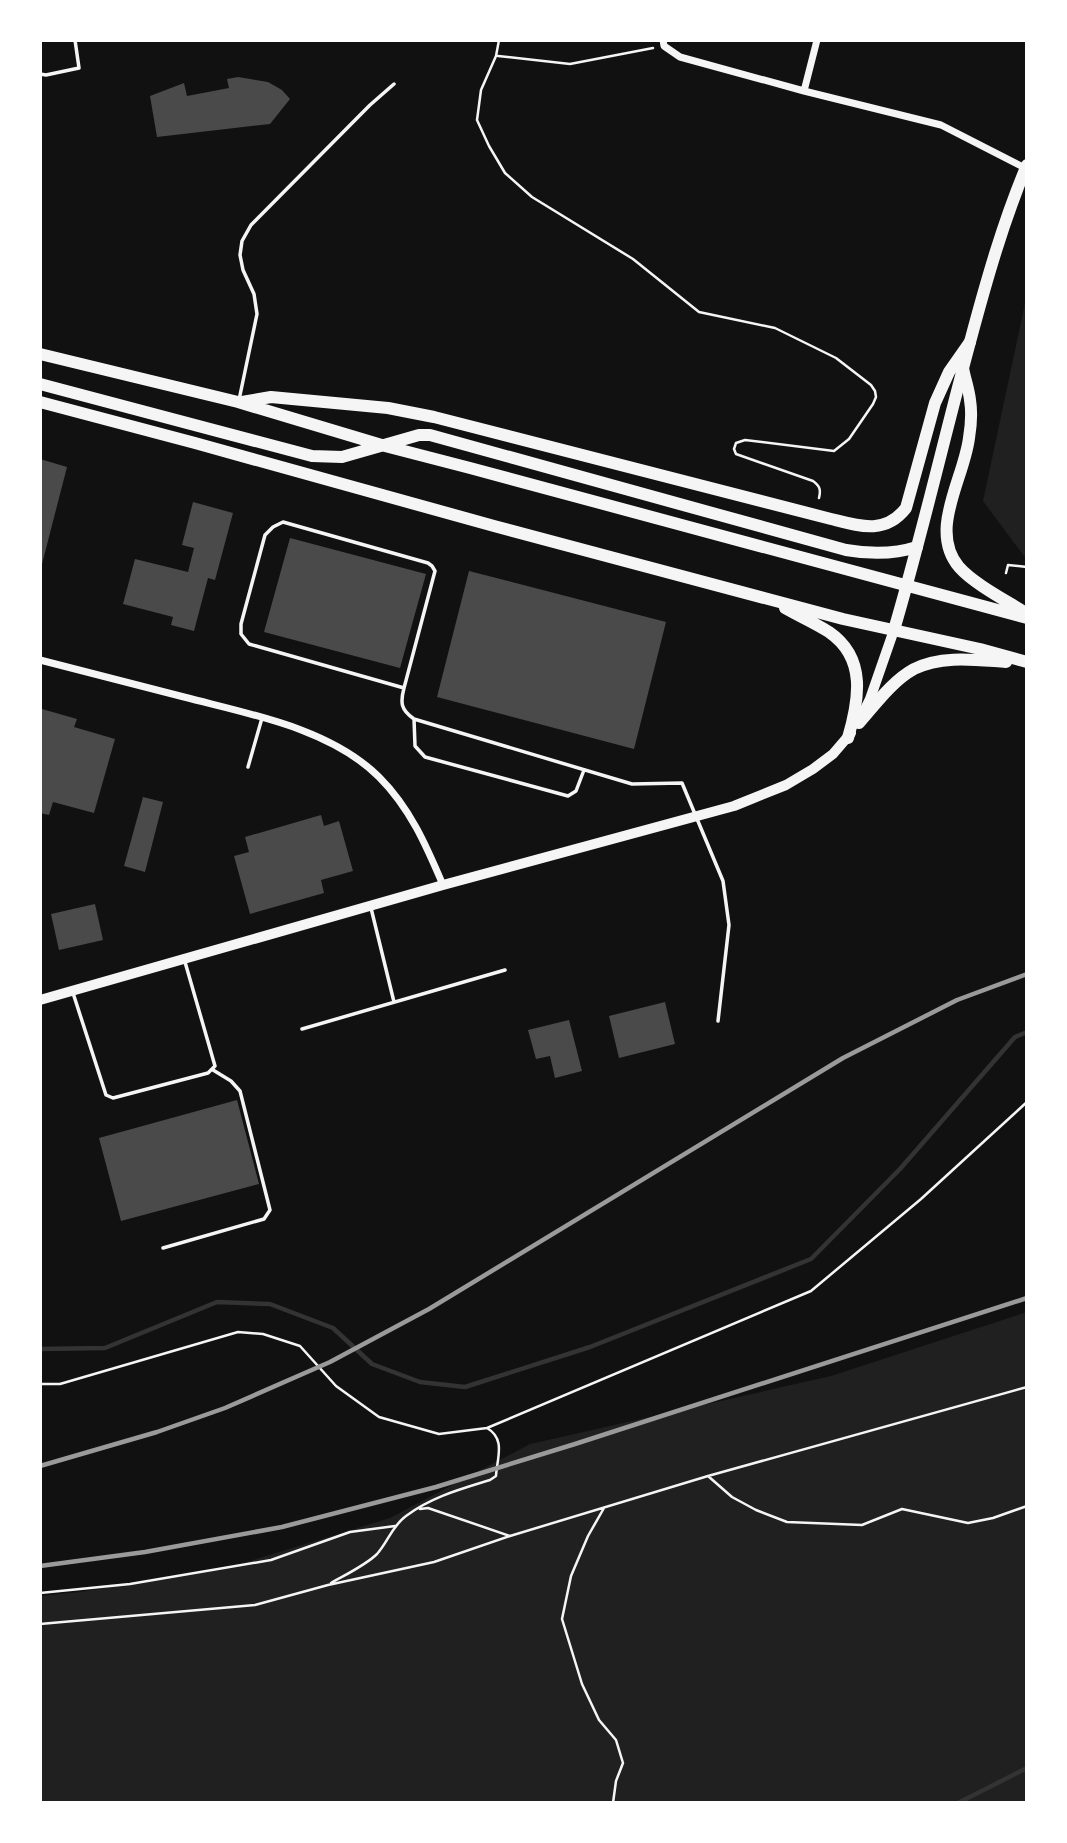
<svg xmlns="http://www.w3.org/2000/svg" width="1067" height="1843" viewBox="0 0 1067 1843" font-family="'Space Grotesk',sans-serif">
<rect width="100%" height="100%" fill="#111"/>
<!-- green -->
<path fill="#202020" d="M1027,294v266l-44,-59z
M1027,1312v491h-987v-207l40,-4 154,-26 156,-48 140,-74 301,-68z"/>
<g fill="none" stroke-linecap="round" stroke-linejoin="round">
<!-- stream -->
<path stroke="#333" stroke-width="4.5" d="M40,1349l65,-1 112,-46 53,2 63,24 39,36 48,18 45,5 125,-40 221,-88 89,-90 115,-132 12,-5
M958,1803l69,-35"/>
</g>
<!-- building -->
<path fill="#4a4a4a" d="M238,77l30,5 14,8 8,9 -20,25 -113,13 -7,-41 34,-13 3,13 42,-8 -2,-9z
M40,459l27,8 -26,101h-1z
M193,502l40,11 -18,67 -7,-2 -14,53 -23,-6 2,-8 -50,-13 12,-45 53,13 6,-24 -12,-3z
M290,538l136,36 -26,94 -136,-36z
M469,571l197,51 -32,127 -197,-52z
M42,709l35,10 -3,8 41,12 -21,74 -41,-11 -4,13 -9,-2v-97z
M143,797l20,5 -18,70 -21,-6z
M321,815l3,11 15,-5 14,50 -32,9 3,13 -74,21 -16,-58 15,-4 -4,-15z
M95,904l8,36 -44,10 -8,-36z
M665,1002l10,42 -56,14 -10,-42z
M569,1020l13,51 -27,7 -5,-22 -14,3 -8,-29z
M237,1100l22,84 -138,37 -22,-83z"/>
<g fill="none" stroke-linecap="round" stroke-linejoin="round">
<!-- path -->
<path stroke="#f5f5f5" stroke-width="2.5" d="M499,40l-3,16 -15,34 -4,30 12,26 16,27 27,24 101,62 66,53 76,16 61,30 35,27 4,6 1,6 -3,7 -24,35 -15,12 -89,-11 -9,3 -2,6 2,5 77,27c7,5 8,9 6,17
M498,56l72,8 83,-16
M1006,573l2,-8 19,2
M40,1384h20l178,-52 25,2 37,12 36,40 43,31 60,17 48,-6 324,-137 110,-92 106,-97
M708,1476l319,-89
M604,1508l-16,28 -17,40 -9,43 20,65 17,36 17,20 7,23 -7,18 -3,22
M420,1509l8,-1 82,28
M331,1583c14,-8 35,-18 46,-29 11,-12 15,-28 29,-38 25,-19 55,-27 84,-36l6,-4c1,-18 10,-37 -9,-48
M40,1593l90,-9 141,-24 79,-28 45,-6
M40,1624l215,-19 73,-20 106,-23 76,-26 198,-60 24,21 24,13 31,12 75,3 40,-16 66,14 25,-5 34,-12"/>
<!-- service -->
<path stroke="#f5f5f5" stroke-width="3.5" d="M40,74l6,1 33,-7 -4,-28
M239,400l18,-86 -3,-20 -11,-24 -3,-15 2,-14 9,-16 119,-120 24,-21
M404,688l-155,-44 -8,-10v-10l24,-89 8,-8 10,-5 145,41 4,3 3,5 -31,117c-4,15 -3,22 10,31l218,65 50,-1 41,98 6,44 -11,96
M414,719l1,27 10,11 143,39 8,-5 8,-21
M248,767l14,-49
M371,908l23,94
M73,993l33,102 7,3 95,-25 7,-7 -30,-104
M302,1029l203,-59
M163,1248l101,-29 6,-9 -30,-119 -9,-10 -18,-11"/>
<!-- minor -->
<path stroke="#f5f5f5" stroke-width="7" d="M663,40l1,6 16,11 124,34 137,34 84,43
M804,91l13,-51
M40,660c48,12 96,25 144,37 65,17 146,31 195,80 31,31 47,68 64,108"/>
<!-- tertiary -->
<path stroke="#f5f5f5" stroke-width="10" d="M864,711l6,-12 24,-69
M40,1000l403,-115 291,-79 52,-21 27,-16 20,-15 18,-21"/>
<!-- primary -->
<path stroke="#f5f5f5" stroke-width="12" d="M894,630c28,-95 50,-192 76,-288 16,-60 33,-120 57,-177"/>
<!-- trunk -->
<path stroke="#f5f5f5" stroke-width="12" d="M40,354l198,48 147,44 85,22 557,150
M963,368c2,11 6,22 7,32 2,12 1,26 -1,38 -5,41 -41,92 -10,129 15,17 48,34 67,46
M40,384l272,72 30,1 77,-22h11l416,115c23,4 49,4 71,-3
M40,402l155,41 299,83 349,93 137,30 47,13
M242,402l29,-5 117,11 46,9 397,102c28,7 54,16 75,-11l29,-105 14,-31 21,-30
M785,608c14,8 30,15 44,24 38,26 30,68 19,106
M859,723c16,-18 33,-42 55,-54 28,-14 62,-9 92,-7"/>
<!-- rail -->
<path stroke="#9a9a9a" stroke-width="4.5" d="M40,1466l117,-34 68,-24 105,-46 99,-53 414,-251 114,-58 70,-26
M40,1566l105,-14 137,-25 154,-40 139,-43 452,-146"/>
</g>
<!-- border -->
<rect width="1067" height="1843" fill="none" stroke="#ffffff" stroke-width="84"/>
</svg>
